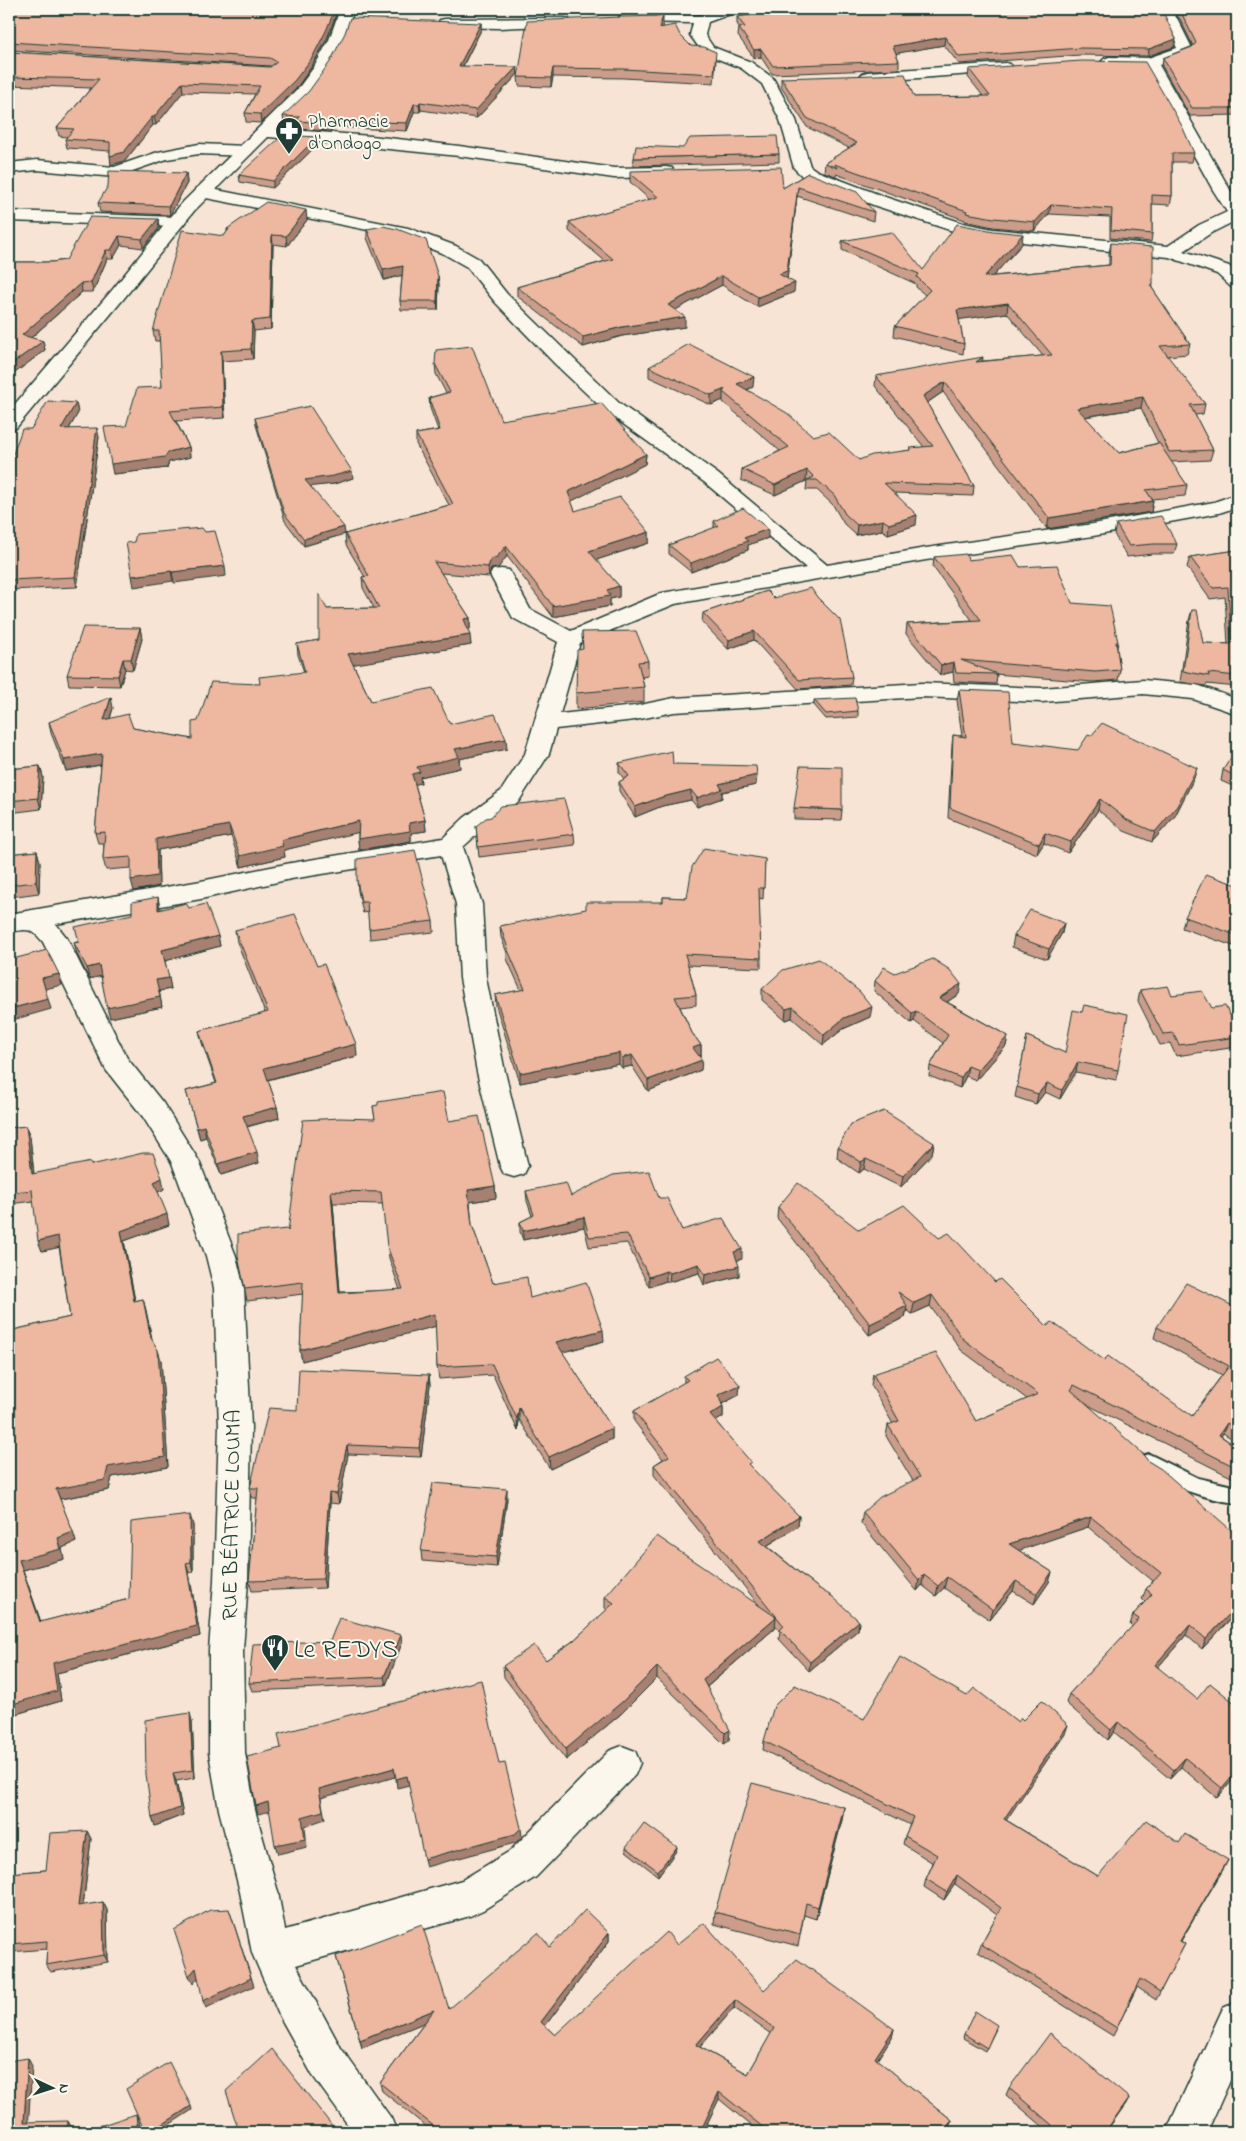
<svg xmlns="http://www.w3.org/2000/svg" width="1246" height="2141" viewBox="0 0 1246 2141" font-family="'Indie Flower',sans-serif">
<rect width="100%" height="100%" fill="#f7e4d5"/>
<filter id="ink" filterUnits="userSpaceOnUse"><feTurbulence type="fractalNoise" baseFrequency=".02" numOctaves="2"/><feDisplacementMap in="SourceGraphic" scale="10" xChannelSelector="R" yChannelSelector="G"/><feConvolveMatrix kernelMatrix="1 2 1 2 8 2 1 2 1" color-interpolation-filters="sRGB"/></filter>
<g filter="url(#ink)">
<g fill="none" stroke-linecap="round" stroke-linejoin="round">
<defs>
<path id="service" d="M1149,1454l49,24 39,9v16c-22,-2 -87,-20 -98,-41l3,-6z"/>
<path id="minor" d="M717,9h21l-2,3 -28,10 -3,13 8,12 38,15 22,16 23,42 14,46 7,5 71,27 75,25 30,6 175,17 31,-21 28,-13 -14,-22 -68,-123h-36l-5,-2 -3,-3 3,-3 5,-2 39,1 29,-10 -13,-27 -9,-12h15l8,11 15,30 -3,3 -31,12 78,137v18l-26,13 -27,18 45,15 8,8v14l-6,-1 -14,-13 -48,-17 -176,-18 -40,-8 -77,-25 -71,-27 -11,-11 -14,-48 -18,-36 -21,-16 -38,-15 -13,-18 3,-12 -73,-1 -2,-3 2,-3 20,-3 60,2z
M564,18l5,1 2,3 -2,3 -70,3 -54,-1 -5,-1 -2,-3 2,-3 5,-1z
M1006,63l5,2 3,3 -3,3 -144,11 -5,-2 -3,-3 3,-3 5,-2z
M265,128l106,8 88,10 155,22 52,-1 6,1 2,4 -2,4 -6,1 -52,1 -155,-22 -200,-20 -2,-3 2,-3z
M199,144l46,2 6,2 2,3 -2,3 -6,2 -46,-2 -32,5 -52,18 -78,-7 -28,3v-10l28,-3 77,7 44,-15z
M202,187l206,41 48,18 23,13 28,35 112,109 99,71 109,91 99,-17 167,-24 121,-22 23,-8v13l-18,6 -126,23 -167,24 -251,44 -95,39 -20,71 75,-8 39,-8 248,-15 120,5 101,-8 54,5 40,14v15l-44,-15 -50,-5 -101,8 -120,-5 -248,15 -39,8 -79,9 -7,25 -30,47 -37,29 -19,17 19,57 4,74 19,94 23,94 -4,8 -10,3 -10,-3 -4,-8 -23,-94 -17,-94 -4,-74 -15,-49 -150,24 -90,20 -145,25 11,14 60,120 36,45 36,58 37,95 8,32 7,139 -3,154 -5,69 2,103 10,57 23,82 7,38 177,-50 48,-29 99,-100 13,-5 13,5 5,12 -5,12 -99,102 -53,33 -13,6 -174,49 45,83 50,70 6,14h-44l-40,-56 -34,-61 -27,-62 -12,-61 -21,-82 -10,-57v-103l5,-69 5,-154 -5,-139 -8,-32 -34,-93 -29,-46 -37,-47 -63,-128c-12,-15 -16,-13 -34,-10v-18l192,-33 90,-18 152,-25 21,-20 37,-27 24,-37 33,-112 -45,-24 -23,-43 3,-5 8,-1 8,1 21,39 41,22 91,-38 144,-25 -102,-86 -99,-71 -50,-47 -60,-62 -28,-35 -23,-13 -46,-18 -202,-40 -2,-4 2,-4z
M9,211l167,6 6,1 3,4 -3,4 -6,1 -167,-6z
M1237,2002v63l-30,67h-41l57,-124z"/>
<path id="tertiary" d="M340,9h14l-10,31 -15,28 -21,29 -114,114 -69,86 -109,131 -7,2v-19l104,-122 69,-86 115,-113 17,-23 15,-27z"/>
</defs>
<!-- service casing -->
<use href="#service" stroke="#1f3d34" stroke-width="4"/>
<!-- minor casing -->
<use href="#minor" stroke="#1f3d34" stroke-width="3"/>
<!-- tertiary casing -->
<use href="#tertiary" stroke="#1f3d34" stroke-width="3"/>
<!-- service -->
<use href="#service" fill="#fbf7ec" fill-rule="evenodd"/>
<!-- minor -->
<use href="#minor" fill="#fbf7ec" fill-rule="evenodd"/>
<!-- tertiary -->
<use href="#tertiary" fill="#fbf7ec" fill-rule="evenodd"/>
</g>
<!-- wall -->
<path fill="#cc9d8a" stroke="#1f3d34" fill-rule="evenodd" d="M9,9l306,3 1,-2 -31,-1h53l-11,30 -15,27 -16,23 -35,34 -15,-1 -1,-9 10,-19 -72,-2 -27,33h-3l-28,36 -14,4 -1,-14 -43,-3 -2,-9 2,-2 -8,-1 -2,-8 34,-40 -82,-3v-33l261,15 1,-1 -262,-16z
M354,9h40l-2,6 -37,-2z
M595,9h73l-1,3 -27,-1 -45,4z
M747,9h413l16,30 -2,8 -26,9 -68,-1 -121,9 -15,-19 -48,8 3,8v8l-127,5 -11,-17 -7,1 -16,-22 1,-8h1l-3,-4v-7l14,-2z
M1171,9h66v106l-47,1 -28,-50 1,-8 30,-12 -13,-27z
M481,23v7l-18,36 55,8 -41,44 -56,-8 -1,2h-6l-7,19 -72,-4 -4,4 -34,-2 -1,-5h-12l-1,-8z
M663,25l-1,2 18,8 11,11 25,14 -2,23 -91,-5 -70,-1 -2,10 -32,-1 -1,-9z
M969,69l225,84 -2,9h-20v34l-2,9 -18,-1v30l-1,8 -41,-4v-21l-61,-3 -15,17 -41,-4 -28,-6v-1l-129,-46v2l-12,-4 1,-9 24,-15 -42,-21 -26,-40v-9l133,19 69,-1 -15,-19z
M317,137l1,7 -45,44 -33,-6 -1,-7z
M779,154v8l-146,4 1,-8z
M186,173l1,10 -17,32 -70,-3 -2,-9z
M630,173l153,15 25,-15 66,39 -1,9 -76,-25 -10,83 7,13 -37,15 -35,-22 -47,25 10,17 -63,9 -39,11 -66,-51v-9l88,-26 -36,-30v-9l81,-22 -20,-18z
M158,219l1,9 -16,20 -22,-3 -8,14h-6l-14,33h-11l-51,46 12,3 2,9 -33,25 -3,-1v-112h43l14,-2z
M307,220l-20,26 -14,-2 -2,85 -17,2 -1,28 -31,2 3,57 -49,3 13,26 1,10 -21,5 -2,6 -54,6 13,-48 36,-39 -2,-46h-5l-2,-10 71,-95 3,-4v-3z
M367,229l71,47 1,9 -1,25h-37l-1,-9 2,-26 -18,5 -17,-42z
M842,241l81,29 99,-26 -29,32 116,-11v-12l2,-10 42,42 -1,3 38,56 -3,10 -20,2 38,48 -2,10 -8,1 18,35 -3,10 -39,2 16,23 -2,11 -33,3 1,2 -2,11 -104,17 -104,-137 -16,11 47,83 -1,10 -78,-3 21,32 -28,9 -6,-4 -26,5 -12,-11 -11,-19 -16,-15h-11l1,-9h-1l-31,14 -34,-15 1,-11 38,-18 -57,-49v-2l-12,5 -62,-28v-10l104,20 -6,3 66,46 46,24 51,-10v-2l14,-1 -49,-61 1,-10 107,-15 60,-5 -36,-43 -48,6 5,25 -1,10 -69,-18 1,-10 30,-31 -9,-8v-3l-74,-34zM1141,408l17,35 -39,10 -34,-36z
M435,364l66,56 145,34 -1,10 -74,37 4,10 74,21v11l-53,17 23,26v11l-9,2v7l-57,11 -46,-61 -9,12 -7,1 -2,8 -48,-4 29,45v11h-2l3,16 -118,19 18,37 79,23 57,25 -48,10 1,9 -40,9 1,6 -6,1 10,36 1,11 -15,2v8l-52,9 -1,-11v-7l-74,18 1,7 -44,10 -10,-31 -73,14 1,36 -25,5 -3,-23 -25,2 -3,-11 1,-16h-6l-3,-10 6,-68 -35,6 -15,-38 -2,-11 64,-14 -3,11 23,9 59,11 6,-18 62,-37 44,-12 -6,-17 -1,-11 22,-4 8,-31 47,-1 -11,-20 -1,-11h3l-19,-32 -1,-11 104,-29 -33,-61v-10l22,-4 -8,-22 -1,-10 17,-5 -10,-19z
M76,403l2,10 -9,16 30,8 -22,150 -68,3v-125l22,-36z
M255,418l98,60 -19,6 -24,2 35,48 -41,12 -19,-25 -29,-96z
M1236,512h1v15l-3,-5z
M714,521l54,17 -20,7v5l-57,22 -22,-18v-9l45,-17z
M1116,524l61,20 -3,10h-22l-25,3 -13,-23z
M1237,550v137l-30,-3 -1,2 -26,-4 9,-62 3,-10 11,33 25,1 -3,-47 -15,2 -23,-32 3,-10z
M934,557l34,3 52,7 52,36 46,39 -1,6 3,22 -2,10 -25,2 -98,-8h2l-1,10 -42,-2 -1,-10 -13,3 -34,-41 1,-10 65,-4 -39,-53z
M767,591l85,86 -1,8 -53,4 -44,-49 -26,9 -26,-27 1,-9z
M140,628l2,11 -9,31 -8,-1 -5,17 -51,-1 -2,-10z
M582,632l66,29v15l-6,1 2,10v15l-68,7v-16l7,-44z
M959,690l54,52 181,36 -19,38 -23,26 -28,-11 -26,-21 -30,43 -24,-10 -7,11 -89,-36 4,-73 1,-10 9,1 -5,-36z
M814,700l44,11v6l-32,2 -12,-14z
M1237,750v38l-16,-7 2,-11z
M619,763l54,1 83,21 -34,7v6l-25,9 -6,-7 -29,6 -27,11 -16,-26v-9l5,-3 -5,-7z
M40,766l3,11 -2,32 -32,4v-44z
M794,808l48,2 -1,10 -47,-1z
M476,826l98,8 1,11 -96,12z
M37,851l3,11 -1,31 -30,4v-43z
M765,859l-2,40 -4,-1 2,60v10l-73,-3 8,30v10l-16,2 12,26 9,12v10l-2,1 2,14 -53,21 -16,-25 -10,2 -3,-4 -99,19 -24,-77 -1,-11 26,-5 -14,-31v-6l-6,-16 -1,-11 163,-24v-5l24,1z
M357,880l76,41 1,11 -64,7 -2,-27 -5,1 -5,-22z
M1237,885v53l-4,8 -51,-18 3,-11z
M189,908l29,28 2,10 -55,15 6,28 -12,2 3,16 -52,11 -9,-42 -12,3 -12,-25 -3,-11 86,-34z
M1064,923l-2,10 -15,26 -35,-12 2,-11z
M235,930l82,36 40,90 -89,24 9,27 2,11 -32,9 12,36 -38,12 -15,-38 -6,2 -14,-48 30,-8 -14,-40 -3,-12 66,-18 -28,-71z
M895,973l64,21 -12,8 61,34 -2,10 -30,34 -10,-4 -6,12 -31,-12 1,-10 13,-23 -29,-22 -3,2 -37,-32 1,-10z
M762,989l108,28 -27,12 -20,16 -31,-27 -7,2 -23,-20z
M1140,990l32,5 40,13 25,20v19l-61,9 -6,-13 -10,2 -22,-44z
M1027,1036l37,17 54,17 -2,10 -40,-8 -16,27 -15,-7 -9,12 -21,-7z
M373,1106l76,15 46,65 1,12 -26,4 2,23 21,58 37,15 74,43 -42,11 50,76v11l-62,30 -31,-50 -1,12 -25,-56 -54,4 -2,-12 -1,-41 -134,35 -2,-11 3,-56 -56,7 -9,-44 50,-26 87,-112zM333,1203l50,1 6,54 11,32 -60,2z
M26,1126l4,11 4,37 58,-9 72,24 -6,3 11,33 -45,16 11,60 8,-2 9,41 9,20 7,107 -56,10 -3,13 -49,9 16,43 -14,6 2,11 -41,11 18,52 88,-23 64,-74v47l-4,1 11,63 -143,37 4,28 -52,15v-385l61,-14 -11,-70 -17,4 -8,-50 -25,3v-76z
M934,1143l-2,11 -31,33 -37,-18 -5,4 -22,-15 1,-11z
M526,1191l45,5 88,2 23,32 60,29 -5,1 2,16 -35,9 -5,-12 -30,9 -3,-1 -17,6 -22,-44 -38,4 -5,-20 -61,13 -3,-8v-10l12,-6 -5,-15z
M778,1207l81,23 80,8 56,44 52,44 57,34 88,56 30,-41 -68,-37 3,-11 76,-21 4,-4v140l-14,-9 -2,3 16,11v33l-151,-76 151,208 -35,37 -16,-14 -28,32 79,108 -20,23 -36,-31 -11,12 -56,-47 -6,8 -42,-37 3,-9 63,-67 -2,-2 3,-10 12,-13 -3,-3 4,-10 7,-8 -65,-54 -70,23 34,22 -3,10 -15,22 -21,-13 -23,29 -46,-32 -8,8 -14,-11 -5,6 -56,-68 2,-11 50,-31 -27,-45 2,-11 5,-1 -22,-39 2,-11 103,47 51,-22 -66,-49 -31,-44 -18,8 -5,-4 -2,7 -36,18 -92,-117z
M429,1375l1,10 -9,72 -73,-3 -9,50 -9,-1 -5,85 -73,3 -3,-10 8,-83h-5l-2,-10 47,-78z
M684,1376l55,19 -17,9 1,3v10l-7,4 34,46 49,49 -1,10 -31,20 51,42 41,33 -1,9 -49,41 -30,-32 1,-8 -5,-6v3l-68,59 22,54 -5,3 -67,-66 -35,35 -56,47 -62,-83 -1,-11 43,-6 27,-19 34,-31 -2,-2v-11l154,8 -105,-130v-10l9,-6 -29,-38v-10l50,-28z
M507,1499l-10,68 -75,-6 -1,-10z
M402,1643l-16,42 -134,6 -3,-8z
M967,1696l51,26 5,-2 42,14 -59,86 92,56 81,-33 49,17 -47,81 4,3 -29,56 -19,-13 -24,49 -135,-84 3,-8 16,-29 -42,-31 -11,16 -20,-13 2,-8 7,-16 -30,-19 2,-8 5,-11 -147,-75 1,-9z
M192,1721l3,57 -19,3 7,34 -28,11 -3,-8z
M844,1807l-2,13 -26,99 -12,-4 -6,31 -84,-22 1,-12z
M87,1831l4,8 -8,67 20,-4 4,8 1,52 -57,10 -5,-7 1,-16 -38,3v-79l37,-3z
M626,1847h51l-1,4 -18,25 -32,-25z
M609,1933v8l-64,85 10,9 122,-90 87,45 130,39 -2,8 -15,23 75,60 -3,7 -3,5h-187l-40,-33 -16,33h-270l-51,-41 -2,-8 45,-61 -63,26 -26,-92 113,53 101,-62zM734,2008l37,26 -23,40 -48,-27z
M996,2029l-11,22 -22,-13 1,-4z
M1009,2088l120,10 -4,7 -77,26 -42,-36z"/>
<!-- shaded-wall -->
<path fill="#a68070" stroke="#1f3d34" d="M335,9h3l-11,30 -15,27 -16,23 -35,34 -1,-9z
M595,9h45v2l-45,4z
M663,16v9l-4,11v-8z
M481,23v7l-22,43v-7z
M945,37l-1,8 -51,9v-8z
M1176,39l-2,8 -26,9 1,-7z
M761,49v8l-7,1v-8z
M517,67l1,7 -41,44 -1,-8z
M553,68v9l-2,10v-9z
M182,83l1,9 -27,33 -2,-8z
M420,102l1,8 -1,2 -1,-8z
M414,104v8l-7,19v-8z
M152,117l1,8 -28,36 -14,4 -1,-9z
M334,120l1,7 -4,4 -1,-8z
M317,137l1,7 -45,44v-7z
M186,173l1,10 -17,32 -1,-9z
M798,187l-1,9 -10,84 -8,-6z
M1051,205l-2,9 -15,17 1,-9z
M306,210l1,10 -20,26 -1,-10z
M158,219l1,9 -16,20 -1,-9z
M1023,234l-1,10 -39,43 1,-10z
M272,235l1,9 -2,85 -1,-10z
M119,236l2,9 -8,14 -2,-9z
M106,250l1,9 -14,33 -2,-10z
M403,266v9l-19,5 -1,-10z
M438,276l1,9 -1,25 -1,-9z
M722,276v9l-54,29v-9z
M81,283l1,9 -58,52 -2,-9z
M795,283l-1,9 -37,15 1,-10z
M1008,303l-1,10 -51,7 1,-10z
M685,317v10l-63,9 -39,11v-10l39,-10z
M252,321l2,10 -1,28 -2,-10z
M43,341l2,9 -33,25 -2,-10z
M221,351l1,10 3,57 -2,-11z
M983,357l-1,10 -6,-5z
M754,377l-1,10 -16,7v-10z
M945,382l-2,10 -21,14 1,-10z
M725,389l-2,3v8l-12,5v-10z
M1143,397l-2,11 -65,10 1,-10z
M76,403l2,10 -15,26 -2,-10z
M97,428l2,9 -22,150 -2,-10z
M189,447l1,10 -21,5 -2,6 -54,6 -2,-10 57,-12z
M646,454l-1,10 -77,39v-11z
M807,470l-1,11 -31,14v-10z
M352,471l1,7 -19,6 -28,3 -1,-7z
M1153,501l-2,11 -104,17 2,-11z
M917,515l-1,10 -28,9 1,-10z
M883,520l-1,10 -26,5 1,-10z
M344,527l1,7 -41,12v-7z
M768,529v9l-20,7v5l-57,22v-9l53,-25z
M649,532v11l-59,19 -1,-11z
M506,546l1,10 -9,12 -7,1 -2,8 -1,-10 3,-8z
M225,566l1,10 -52,7 -2,-11z
M171,571l2,10 -39,6 -2,-11z
M619,586v11l-9,2v7l-57,11v-11z
M470,618v11l-5,1 -1,-11z
M140,628l2,11 -9,31 -2,-11z
M754,631v9l-26,9 1,-9z
M470,635l1,10 -121,20 -2,-11z
M123,659l2,10 -5,17 -2,-10z
M954,662l-1,10 -13,3 1,-10z
M111,697l2,11 -7,23 -2,-11z
M506,739l1,10 -48,10 1,9 -40,9 1,6 -8,2 -1,-11 5,-7 38,-18z
M102,754l3,10 -39,7 -2,-11z
M40,766l3,11 -2,32 -3,-11z
M1197,768l-3,10 -19,38 -23,26 3,-10z
M757,775l-1,10 -34,7v6l-25,9v-9l22,-14z
M691,790v10l-29,6 -27,11v-10l27,-10z
M1100,799l-2,11 -30,43 3,-11z
M425,820l1,11 -15,2v8l-52,9 -1,-11 51,-16z
M359,821l1,11 -76,18 1,7 -44,10 -1,-11 41,-16z
M229,825l2,11 -73,14 1,36 -25,5 -3,-11 25,-41z
M1045,833l-1,10 -7,11 2,-10z
M37,851l3,11 -1,31 -3,-11z
M158,897l2,11v13l-2,-11z
M1064,923l-2,10 -15,26 2,-10z
M1237,933v5l-4,8 3,-11z
M218,936l2,10 -55,15 -3,-11z
M99,965l3,11 -13,3 -2,-11z
M59,974l3,11 -17,4 -3,-11z
M169,978l2,11 -12,2 3,16 -52,11 -3,-10 49,-28z
M961,984l-2,10 -21,14 1,-10z
M48,999l3,10 -42,12v-12z
M793,1007l-1,11 -7,2 1,-11z
M872,1007l-2,10 -27,12 -20,16 1,-10 20,-17z
M916,1011l-2,10 -3,2 1,-10z
M1008,1036l-2,10 -30,34 2,-10z
M356,1044l1,12 -91,24 -2,-12z
M701,1045v10l-8,4v-11z
M619,1053v11l-99,19v-10z
M632,1055v11l-10,2v-10z
M702,1060l-1,10 -53,21v-11z
M1078,1062l-2,10 -16,27 2,-9z
M968,1066l-2,10 -6,12 1,-10z
M1047,1083l-2,9 -9,12 2,-10z
M277,1107l2,11 -34,9 -2,-11z
M26,1126l4,11 5,48 -3,-11z
M204,1126l2,11 -6,2 -3,-11z
M934,1143l-2,11 -31,33 2,-11z
M257,1152l2,11 -38,12 -3,-11z
M866,1159l-2,10 -5,4 2,-11z
M162,1178l2,11 -8,4 -2,-11z
M495,1186l1,12 -27,4 -1,-12z
M331,1191l2,12 8,101 -2,-11z
M167,1214l2,11 -45,16 13,71 -3,-11 -13,-70z
M584,1217v10l-61,13v-9z
M58,1236l3,11 -19,4 -4,-10z
M742,1249v10l-9,3 1,-10z
M699,1264v9l-30,9 1,-9z
M739,1266v10l-35,9 1,-10z
M666,1271v10l-17,6v-10z
M932,1295l-2,11 -18,8 2,-11z
M143,1299l3,11 8,38 -3,-10z
M907,1306l-2,11 -36,18 1,-11z
M435,1314l2,12 -135,35 -2,-11z
M603,1330l1,11 -48,13v-12z
M158,1350l3,10 7,107 -56,10 -3,13 -49,9 -4,-10 52,-22z
M429,1375l1,10 -9,72 -2,-9z
M740,1385l-1,10 -21,11v-11z
M723,1407v10l-13,8v-10z
M519,1408v11l-1,12 -1,-12z
M1227,1423l-4,10 -8,12 4,-10z
M612,1428v11l-62,30 -1,-12z
M347,1445l1,9 -9,50 -2,-10z
M507,1489v10l-10,68 -1,-10z
M329,1493l1,10 -5,85 -2,-9z
M190,1515l3,10v47l-2,-10z
M799,1516l-1,10 -38,24v-9z
M1091,1517l-3,10 -82,28 3,-11z
M73,1532l3,10 -14,6 2,11 -41,11 21,62 -25,-72 39,-22z
M186,1563l3,10 11,63 -143,37 4,28 -52,15v-11l44,-42z
M1052,1572l-3,10 -15,22 3,-10z
M924,1575l-2,10 -5,6 2,-11z
M947,1577l-3,11 -8,8 2,-10z
M1016,1581l-3,10 -23,29 3,-10z
M1237,1606v6l-35,37 4,-10z
M776,1617l-1,11 -73,63 1,-11z
M859,1621l-1,9 -49,41 1,-9z
M1190,1625l-4,10 -35,40 4,-10z
M401,1635l1,8 -16,42 -2,-8z
M657,1667v11l-35,35 -56,47v-11z
M190,1713l2,8 3,57 -2,-8z
M1118,1722l-4,10 -6,8 3,-10z
M1068,1725l-3,9 -64,94 3,-9z
M730,1730l-1,11 -5,3 1,-11z
M1185,1758l-4,9 -11,12 4,-9z
M394,1768l1,9 -74,21 4,21 -20,7 2,21 -29,7 -3,-9 27,-28 17,-28z
M1237,1770v5l-20,23 5,-10z
M173,1773l3,8 7,34 -28,11 -3,-8z
M407,1776l2,9 -12,3 -1,-9z
M268,1802l3,9 -13,3 -2,-8z
M844,1807l-2,13 -26,99 2,-12z
M521,1828l1,9 -7,6 -89,24 -2,-8z
M87,1831l4,8 -9,75 -4,-8z
M677,1847l-1,4 -18,25v-5z
M1228,1860l-4,8 -48,81 4,-8z
M957,1875l-2,9 -11,16 3,-8z
M103,1902l4,8 1,52 -4,-7z
M229,1909l25,77 -48,22 -3,-7z
M609,1933v8l-67,89 -1,-8z
M196,1968l4,8 -7,8 -4,-8z
M735,2000l-1,8 -39,45 1,-8z
M434,2010l2,8 -74,30 -2,-8z
M894,2029l-2,8 -19,29 2,-8z
M28,2058l4,8 -4,63 -4,-7z
M719,2092v7l-16,33h-3z
M1129,2098l-4,7 -19,27h-1z
M191,2106l1,4 -34,22h-7z
M136,2114l3,7 2,11h-3z
M952,2120l-3,7 -3,5h-2z
M68,2121l4,7v4h-5z"/>
<!-- building -->
<path fill="#edb7a0" stroke="#1f3d34" fill-rule="evenodd" d="M9,9h253l53,3 4,-3h16l-9,22 -14,27 -17,22 -35,34 -15,-1 15,-27 -78,-3 -28,34h-2l-28,35 -14,4v-14l-45,-3 9,-10 -17,-1 42,-49 -90,-2v-25l261,15 7,-5 -7,-4 -261,-16z
M752,9h408l4,5 12,25 -27,10 -68,-1 -122,9 -14,-20 -52,9 6,15 -126,5 -12,-17 -7,1 -15,-22 6,-1 -8,-10 19,-3z
M1179,9h58v99h-45l-29,-50 29,-11 4,-4 -15,-31z
M663,16l-4,12 16,-3 5,10 11,11 13,1 12,5 -2,22 -91,-5 -70,-1 -2,10 -33,-1 9,-56 94,-4z
M350,18l131,5 -22,43 58,1 -41,43 -56,-8 -1,2h-5l-7,19 -73,-3 -4,3 -34,-2 4,-4 -17,-1 26,-25 21,-29 15,-29z
M1081,61l64,1 37,64 12,27h-22v43l-20,-1v39l-41,-4 1,-21 -61,-4 -16,17 -41,-4 -28,-5 1,-2 -133,-47 3,4 -12,-5 32,-20 -50,-25 -26,-40 124,-4 9,23 76,-1 -21,-27z
M283,135l34,2 -44,44 -34,-6z
M777,136l2,18 -145,4 2,-12 47,2 7,-10z
M781,167l2,21 25,-15 49,19 17,20 -76,-25 -11,84 -8,3 16,9 -37,14 -36,-21 -54,29 17,12 -63,10 -39,10 -66,-50 96,-28 -44,-37 89,-25 -28,-24v-2z
M109,171l77,2 -17,33 -71,-3 10,-17z
M266,202l40,8 -20,26 -14,-1 -2,84 -18,2 -1,28 -30,2 2,56 -53,4 19,36 -21,5 -3,5 -54,7 -7,-37 22,-1 11,-38 25,-1 -3,-56h-6l29,-101 42,6 5,-7h-2z
M90,217l68,2 -16,20 -23,-3 -8,14h-5l-15,32 -10,1 -59,52 21,6 -33,24h-1v-103h43l14,-2z
M957,224l37,7 29,3 -39,43 126,-12 1,-22 42,4v38h-3l40,59 -30,2 45,58 -15,1 23,45 -44,2 -26,-55 -66,11 42,45 40,-10 28,42 -41,5 7,11 -104,17 -104,-136 -22,14 51,90 -90,-3 33,32 -28,9 -6,-4 -26,5 -12,-11 -11,-19 -17,-15h-10l7,-3 -7,-7 -32,15 -33,-16 47,-22 -66,-55 2,-3 -14,6 -62,-28 40,-23 65,33 -17,7 50,29 26,23 16,-4 30,28 13,-5 39,-5 -1,-2 23,-2 -57,-70 107,-19 -7,5 76,-7 -44,-52 -51,7 7,34 -69,-18 35,-36 -13,-13 2,-3 -77,-33 50,-9 31,38z
M383,226l14,3 29,11 12,36 -1,25h-37l3,-35 -20,4 -16,-41z
M472,346l29,74 100,-17 45,51 -78,38 7,19 45,-14 29,35 -60,19 30,35 -12,4 3,6 -57,10 -47,-60 -9,11 -6,2 -3,8 -54,-5 36,56 -6,1 6,16 -122,19 23,47 62,-13 17,36 45,-10 11,25 -51,10 4,8 -42,10 3,5 -8,2 13,46 -16,3 1,8 -52,8 1,-18 -78,19 2,6 -43,10 -11,-31 -73,14 1,37 -26,4v-23l-28,2 2,-27 -10,1 7,-79 -38,6 -15,-38 62,-25 -7,23 24,-6 5,14 59,11v-17l6,-1 13,-39 49,2 -1,-7 46,-5 -8,-28 22,-4v-46l8,15 52,-1 -17,-31 7,-1 -24,-42 108,-30 -37,-70 24,-4 -11,-32 21,-6 -15,-28 1,-14z
M48,401l28,2 -15,26 36,-1 -22,149 -66,3v-115l13,-36h9z
M310,406l42,65 -19,5 -28,4 39,47 -40,12 -20,-26 -29,-95z
M743,508l25,21 -24,9 4,3 -57,22 -22,-18 49,-19 -4,-5z
M1161,516l16,28h-23l-25,2 -13,-22z
M202,528l3,4 10,-1 10,35 -53,6 -1,-1 -39,5 -6,-33 8,-1 2,-8z
M1237,550v126l-29,-3 1,3 -26,-5 9,-61h5l6,33 28,1 -3,-57 -15,1 -23,-31z
M966,554l2,6 45,-5 7,12 37,-2 15,38 38,3 8,36h-2l4,28 -25,2 -134,-12 36,14 -41,-1 -2,-11 -13,3 -34,-41 74,-4 -47,-63z
M811,588l6,9 23,23 12,57 -53,3 -45,-49 -25,9 -26,-27 64,-22 7,7z
M83,627l57,1 -9,31h-8l-5,17 -51,-1z
M636,631l12,30 -10,1 6,25 -68,6 1,-43 6,-1 -1,-17z
M959,690l49,2 5,50 65,8 10,-15 3,1 11,-13 95,45 -20,38 -22,26 -28,-12 -27,-21 -29,43 -26,-9 -6,11 -89,-36 3,-73 13,2z
M855,698l3,13 -32,3 -12,-14z
M1237,750v27l-14,-7 11,-17z
M672,751l1,13 83,2 1,9 -38,9 3,5 -25,9 -6,-8 -29,7 -27,10 -16,-25 10,-6 -10,-13z
M40,766l-2,32 -29,3v-32z
M800,766l42,1v43l-48,-2z
M564,799l10,35 -96,13 -2,-21 10,-8 5,-1 10,-11z
M704,848l61,11 -1,29h-5l2,70 -76,-4 11,41 -21,2 17,36 9,12 -8,3 9,12 -54,20 -16,-25 -10,3 -3,-5 -99,20 -25,-78 30,-6 -18,-41h1l-8,-22 86,-17v-7h77v-5l24,1 5,-31z
M415,850l18,71 -64,8 -2,-27h-6l-4,-22v-21z
M37,851l-1,31 -27,3v-31z
M1206,874l31,11v48l-1,2 -51,-18z
M158,897v13l28,-7 3,5 17,-4 12,32 -56,14 7,28 -13,2 4,17 -53,11 -8,-43 -12,3 -13,-25 5,-1 -4,-15 57,-13v-12z
M1030,910l34,13 -15,26 -35,-13z
M295,914l22,52 7,-2 32,80 -92,24 13,39 -34,9 14,36 -39,12 -14,-38 -7,2 -11,-37 31,-8 -18,-52 69,-19 -33,-82z
M47,950l12,24 -17,4 6,21 -39,10v-49z
M819,959l41,33 12,15 -28,11 -20,17 -31,-28 -7,2 -24,-20 21,-19z
M933,959l17,11 11,14 -22,14 69,38 -30,34 -10,-4 -7,12 -31,-12 18,-31 -32,-24 -4,2 -37,-32 9,-14 11,6z
M1168,986l4,9 30,-4 10,17 13,-2 12,22v9l-58,8 -6,-12 -10,1 -23,-44z
M1084,1005l44,9 -10,56 -40,-8 -16,28 -15,-7 -9,11 -21,-7 10,-51 38,17 8,-43 9,2z
M443,1092l6,29 30,-5 16,70 -27,4 4,35 21,58 34,-6 3,21 56,-16 17,48 -47,12 56,86 -63,29 -30,-49 -2,11 -25,-55 -55,3 -2,-53 -135,36 3,-68 -58,7 -7,-32v-23l49,-5 1,2 15,-111 37,-2 35,1 -2,-13 5,-1v-3zM331,1191l50,1 6,54 16,43 -64,4z
M884,1111l50,32 -31,33 -37,-17 -5,3 -23,-15 13,-23z
M26,1126l6,48 59,-12v3l52,-12h10l9,25 -8,4 13,32 -46,17 13,70 9,-2 8,39 7,12 7,107 -57,10 -3,13 -49,9 17,43 -15,6 3,11 -42,11 21,62 89,-23 2,-77 59,-7 1,47 -5,1 11,63 -144,37 4,28 -48,14v-374l61,-14 -12,-81 -20,5 -6,-51 -23,3v-65z
M649,1171l10,27h8l15,32 41,-12 19,31 -8,3 5,14 -34,9 -6,-11 -29,9 -4,-2 -17,6 -22,-43 -38,3 -5,-20 -61,14 -3,-9 14,-7 -8,-24 40,-8 5,13 42,-21z
M798,1183l61,47 45,-25 35,33 10,-5 46,49 5,-3 47,47 5,-4 52,38 4,-4 84,60 37,-50 -72,-39 29,-44 47,23 3,-5 1,1v127l-10,-6 -8,12 18,12v21l-163,-83 -3,5 70,62 7,9 13,8 70,61 6,-8v84l-31,33 -16,-14 -35,40 42,34 13,-16 27,22v65l-15,18 -37,-30 -11,12 -56,-48 -7,8 -42,-36 70,-75 -6,-4 19,-21 -6,-5 15,-16 -70,-56 -82,27 43,28 -15,22 -21,-13 -23,29 -46,-33 -9,9 -14,-11 -5,5 -56,-68 17,-15 40,-20 -32,-52 11,-4 -26,-47 63,-21 40,68 62,-27 -75,-55 -31,-44 -18,8 -16,-11 9,14 -37,18 -92,-117z
M716,1357l24,28 -22,10 5,12 -13,8 41,47 -3,2 51,52 -39,25 58,47 15,9 26,24 -49,41 -30,-32 4,-4 -130,-161 15,-9 -35,-45 54,-31 -4,-4z
M299,1369l130,6 -10,73 -72,-3 -10,49 -8,-1 -6,86 -74,2 9,-93h-8l14,-60 5,-20 28,2z
M433,1483l74,6 -11,68 -75,-6z
M657,1536l119,81 -73,63 27,50 -5,3 -68,-66 -35,35 -56,47 -63,-83 31,-21 12,15 27,-19 41,-38 -9,-6z
M339,1618l62,17 -17,42 -135,6 4,-39 77,-3z
M900,1657l67,39 7,-8 44,34 3,-4 2,2 19,-19 26,24 -64,94 94,57 48,-56 33,23 6,-9 43,26 -48,81 5,3 -25,48 -20,-13 -23,49 -136,-84 20,-36 -44,-33 -10,17 -21,-13 11,-24 -32,-19 8,-19 -149,-76 10,-35 21,-21 69,34z
M481,1680l18,84 6,-1 16,65 -6,6 -91,25 -17,-83 -11,3 -2,-11 -75,21 4,22 -21,6 3,22 -30,6 -7,-43 -12,4 -9,-49 34,-9 -3,-14z
M190,1713l3,57 -20,3 7,35 -28,10 -6,-44 -1,-54z
M752,1783l92,24 -26,100 -12,-4 -6,31 -85,-22z
M644,1823l33,24 -19,24 -32,-24z
M87,1831l-9,75 25,-4 1,53 -58,10 1,-24 -38,3v-71l37,-3 4,-37z
M229,1909l22,69 -48,23 -7,-33 -7,8 -15,-46 36,-20z
M585,1910l24,23 -68,89 14,13 112,-103 10,13 27,-22 60,67 33,-31 97,70 -19,29 77,62 -8,11 2,1h-177l-50,-40 -19,40h-259l-61,-49 54,-73 -74,30 -24,-84 86,-32 27,85 89,-76 12,14zM735,2000l39,28 -26,46 -52,-29z
M975,2011l22,14 -10,23 -23,-14z
M1050,2033l79,65 -24,34h-58l5,-7 -43,-37z
M272,2049l65,83h-98l-13,-41z
M28,2058l-4,64 44,-1 -1,11h-58v-71z
M169,2062l22,44 -40,26h-6l-19,-43z
M136,2114l2,18h-57z"/>
</g>
<!-- icons -->
<defs>
<symbol id="pharmacy-pin" viewBox="-11 -11 22 30"><path d="M0 17L-7.5 6A9.5 9.5 0 1 1 7.5 6Z" fill="#1f3d34" stroke="#fbf7ec"/><path d="M-2-6h4v4h4v4h-4v4h-4v-4h-4v-4h4Z" fill="#fff"/></symbol>
<symbol id="restaurant-pin" viewBox="-11 -11 22 30"><path d="M0 17L-7.5 6A9.5 9.5 0 1 1 7.5 6Z" fill="#1f3d34" stroke="#fbf7ec"/><path d="M-5-6h1v4h1v-4h1v4h1v-4h1v5L-1.5 .5V6h-2V.5L-5-1ZM5-6V6H3V1.5H1.5Q1.5-4 5-6Z" fill="#fff"/></symbol>
</defs>
<g fill-rule="evenodd">
<use href="#pharmacy-pin" x="273" y="115" width="32" height="43"/>
<use href="#restaurant-pin" x="259" y="1632" width="32" height="43"/>
</g>
<g text-anchor="middle" stroke-width="4" stroke-linejoin="round" paint-order="stroke">
<!-- far-poi labels -->
<g font-size="19" fill="#1f3d34" stroke="#fbf7ec" text-anchor="start">
<text x="308" y="127">Pharmacie<tspan x="308" dy="22">d'Ondogo</tspan></text>
</g>
<!-- street labels -->
<g font-size="22" fill="#1f3d34" stroke="#fbf7ec">
<text transform="translate(230 1515) rotate(-89)" y="8">RUE BÉATRICE LOUMA</text>
</g>
<!-- near-poi labels -->
<g font-size="26" fill="#1f3d34" stroke="#fbf7ec" text-anchor="start">
<text x="294" y="1657">Le REDYS</text>
</g>
</g>
<!-- margin -->
<rect width="1246" height="2141" fill="none" stroke="#fbf7ec" stroke-width="30"/>
<rect x="15" y="15" width="1216" height="2111" fill="none" stroke="#1f3d34" stroke-width="2" filter="url(#ink)"/>
<!-- north arrow -->
<g transform="translate(52 2088) rotate(94)" stroke="#fbf7ec" stroke-width="4" paint-order="stroke">
<path d="M0-4L9 19L0 12L-9 19Z" fill="#1f3d34"/>
<text y="-8" font-size="14" font-weight="bold" text-anchor="middle" fill="#1f3d34">N</text>
</g>
</svg>
